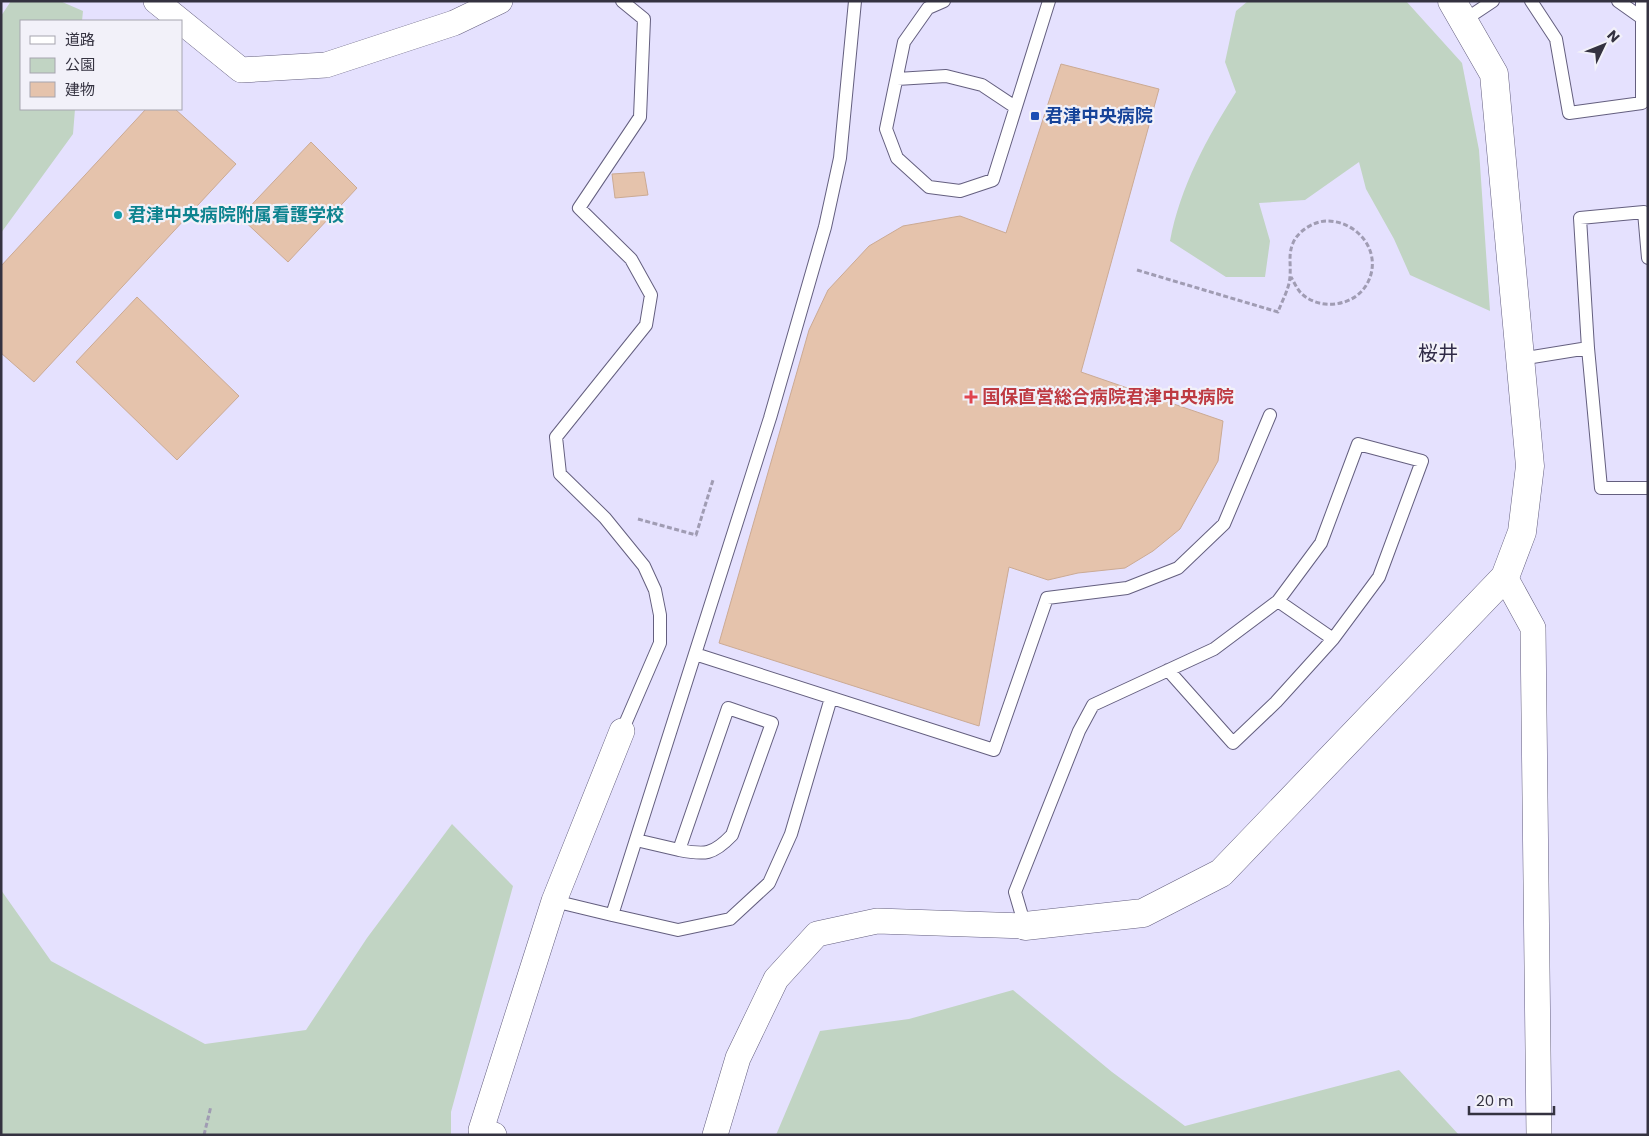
<svg xmlns="http://www.w3.org/2000/svg" width="1649" height="1136" viewBox="0 0 1649 1136" font-family="Poppins,'Noto Sans JP',sans-serif">
<rect width="100%" height="100%" fill="#e5e1fe"/>
<!-- green -->
<path fill="#c1d4c3" d="M11,1h49l23,10 -1,10h-61v88h54l-2,25 -72,99v-217z
M1248,1h158l56,62 17,87 11,161 -80,-36 -16,-36 -28,-50 -7,-27 -54,38 -46,3 11,38 -5,36h-39l-56,-36c10,-54 37,-103 66,-149l-11,-30 11,-51z
M452,824l61,62 -62,226v23h-450v-245l50,71 154,83 101,-14 61,-92z
M1013,990l99,82 73,54 214,-56 60,65h-683l44,-104 89,-12z"/>
<!-- building -->
<path fill="#e5c3ac" stroke="#cbaa94" d="M1061,64l98,25 -78,283 142,49 -5,40 -38,68 -27,22 -28,17 -47,5 -30,7 -39,-13 -30,159 -260,-83 90,-313 19,-40 41,-44 34,-20 57,-10 46,17z
M146,109h29l61,55 -202,218 -33,-29v-87z
M311,142l46,46 -69,74 -48,-45z
M644,172l4,23 -33,3 -3,-24z
M137,297l102,99 -62,64 -101,-98z"/>
<g fill="none" stroke-linecap="round" stroke-linejoin="round">
<defs>
<path id="lane" d="M622,1l22,18 -4,98 -61,91 52,51 20,36 -5,30 -90,112 4,37 45,44 39,48 11,24 5,25v28l-38,88
M944,1l-16,7 -24,34 -18,87 11,29 32,29 31,4 33,-11 56,-179
M1531,1l25,38 13,74 73,-10v-102
M1618,1l24,17
M1463,21l30,-20
M897,79l49,-3 36,9 33,22
M1648,258l-4,-46 -64,6 8,130 13,140h47
M1520,359l68,-11
M1278,601l55,38
M695,654l299,96 53,-152 80,-10 51,-20 46,-44 46,-109
M636,840l43,10 49,-142 44,15 -40,112c-19,20 -27,20 -53,15
M554,901l58,14 158,-497 55,-191 15,-69 15,-157
M612,915l66,15 52,-11 39,-36 22,-49 40,-136
M1025,926l-10,-34 64,-161 14,-26 121,-56 64,-48 43,-58 37,-99 64,17 -43,116 -46,62 -57,63 -43,41 -65,-73"/>
<path id="street" d="M156,1l85,69 85,-5 128,-42 46,-22
M1505,577l28,51 6,507
M494,1135l-13,-5 73,-229 68,-170
M715,1135l23,-77 38,-79 41,-45 60,-13 148,5"/>
<path id="secondary" d="M1025,926l118,-13 78,-40 284,-296 17,-45 8,-66 -36,-392 -42,-73"/>
</defs>
<!-- lane casing -->
<use href="#lane" stroke="#645f7f" stroke-width="14"/>
<!-- street casing -->
<use href="#street" stroke="#645f7f" stroke-width="26"/>
<!-- secondary casing -->
<use href="#secondary" stroke="#645f7f" stroke-width="29"/>
<!-- path -->
<path stroke="#a09cb3" stroke-width="3" stroke-dasharray="5 2.5" stroke-linecap="butt" d="M1137,270l141,42c4,-11 12,-25 12,-36 1,-13 -2,-21 3,-33 5,-12 21,-22 34,-22 31,0 57,32 40,63 -13,23 -48,27 -66,9 -4,-4 -7,-11 -10,-16
M638,519l58,16 17,-55
M204,1135l7,-29"/>
<!-- lane -->
<use href="#lane" stroke="#fff" stroke-width="12"/>
<!-- street -->
<use href="#street" stroke="#fff" stroke-width="25"/>
<!-- secondary -->
<use href="#secondary" stroke="#fff" stroke-width="28"/>
</g>
<!-- markers -->
<rect fill="#1a4fb4" stroke="#f2f1f9" stroke-width="2" x="1030" y="111" width="10" height="10" rx="2.5"/>
<circle fill="#0f9aa8" stroke="#f2f1f9" stroke-width="2" cx="118" cy="215" r="5"/>
<path fill="#e0444e" stroke="#f2f1f9" stroke-width="2" d="M968.5 389.5h5v5h5v5h-5v5h-5v-5h-5v-5h5z"/>
<g text-anchor="middle" stroke-width="4.5" stroke-linejoin="round" paint-order="stroke">
<!-- transit labels -->
<g font-size="18" font-weight="bold" fill="#164399" stroke="#f2f1f9" text-anchor="start">
<text x="1045" y="122">君津中央病院</text>
</g>
<!-- culture labels -->
<g font-size="18" font-weight="bold" fill="#0d838f" stroke="#f2f1f9" text-anchor="start">
<text x="128" y="221">君津中央病院附属看護学校</text>
</g>
<!-- health labels -->
<g font-size="18" font-weight="bold" fill="#be3a42" stroke="#f2f1f9" text-anchor="start">
<text x="982" y="403">国保直営総合病院君津中央病院</text>
</g>
<!-- quarter labels -->
<g font-size="20" fill="#302b47" stroke="#f2f1f9">
<text x="1438" y="360">桜井</text>
</g>
</g>
<!-- border -->
<rect width="1649" height="1136" fill="none" stroke="#343240" stroke-width="5"/>
<!-- legend -->
<rect x="20" y="20" width="162" height="90" fill="#f2f1f9" stroke="#a6a5af"/>
<rect x="30" y="36" width="25" height="8" fill="#ffffff" stroke="#a6a5af"/>
<text x="65" y="45" font-size="15" fill="#343240">道路</text>
<rect x="30" y="58" width="25" height="15" fill="#c1d4c3" stroke="#a6a5af"/>
<text x="65" y="70" font-size="15" fill="#343240">公園</text>
<rect x="30" y="82" width="25" height="15" fill="#e5c3ac" stroke="#a6a5af"/>
<text x="65" y="95" font-size="15" fill="#343240">建物</text>
<!-- north arrow -->
<g transform="translate(1604 45) rotate(47)" stroke="#f2f1f9" stroke-width="4" paint-order="stroke">
<path d="M0-4L9 19L0 12L-9 19Z" fill="#343240"/>
<text y="-8" font-size="14" font-weight="bold" text-anchor="middle" fill="#343240">N</text>
</g>
<!-- scale -->
<path d="M1469 1106v8h85v-8" fill="none" stroke="#343240" stroke-width="2.5"/>
<text x="1476" y="1106" font-size="15" fill="#343240" stroke="#f2f1f9" stroke-width="4" paint-order="stroke">20 m</text>
</svg>
